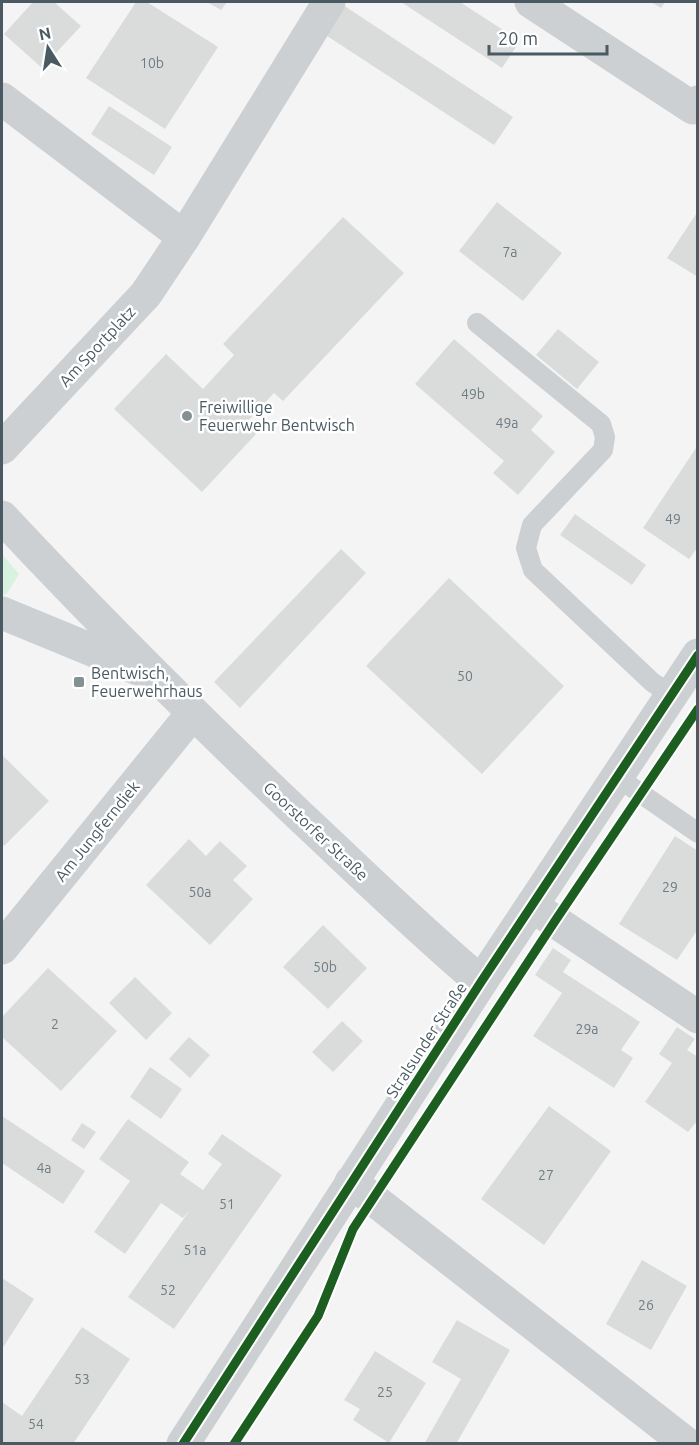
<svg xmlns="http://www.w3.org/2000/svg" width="699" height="1445" viewBox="0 0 699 1445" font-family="Ubuntu,sans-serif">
<rect width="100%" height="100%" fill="#f4f4f4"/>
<!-- green -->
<path fill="#d7f3df" d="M2,554l17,20 -13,21 -4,-2z"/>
<!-- building -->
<path fill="#dadcdc" d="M33,2h21l27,24 -39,42 -38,-34z
M136,2h11l71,45 -53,82 -79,-51z
M207,2h20l-6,8z
M401,2h59l60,39 -18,27z
M651,2h14l-4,6z
M343,5l170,112 -19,28 -170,-111z
M109,106l63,41 -18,28 -63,-41z
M497,202l65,51 -39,48 -64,-50z
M698,211v66l-31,-19z
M343,217l61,56 -121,128 -9,-8 -29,31 11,10 -54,58 -88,-83 52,-55 37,35 31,-34 -11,-11z
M558,329l41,33 -22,27 -41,-34z
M454,339l89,77 -12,14 24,22 -37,43 -25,-22 11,-12 -89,-77z
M698,445v102l-9,12 -46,-31z
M575,514l71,51 -14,20 -72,-50z
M341,549l25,24 -126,135 -26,-26z
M449,578l115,108 -82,88 -116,-108z
M2,755l47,46 -45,45 -2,-3z
M675,836l23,15v78l-21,31 -58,-36z
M189,839l17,17 14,-15 27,25 -14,14 20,19 -43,46 -64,-60z
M323,925l44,43 -39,41 -45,-42z
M553,948l18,12 -8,12 77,50 -19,28 12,8 -19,30 -81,-52 29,-43 -27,-18z
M48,968l69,63 -56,60 -59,-54v-20z
M135,977l37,36 -26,27 -37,-37z
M342,1021l21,20 -30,31 -21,-20z
M677,1027l18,12 -8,11 11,7v63l-10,12 -43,-30 27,-39 -13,-9z
M189,1037l21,18 -20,23 -21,-19z
M150,1067l32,22 -21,30 -31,-22z
M549,1106l62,45 -67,94 -63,-46z
M2,1116l83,55 -22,33 -61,-41z
M128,1119l61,43 -9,12 23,16 19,-26 -14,-10 14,-20 60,41 -108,154 -46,-32 62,-87 -7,8 -22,-15 -36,51 -31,-22 36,-51 -31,-22z
M82,1123l14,9 -12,17 -13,-9z
M642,1260l45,26 -36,64 -45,-26z
M2,1278l32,21 -32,50z
M457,1320l53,30 -54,94h-32l37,-65 -29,-17z
M82,1327l48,32 -57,85h-71v-42l20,14z
M375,1351l51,32 -37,60 -36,-23 7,-11 -16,-9z"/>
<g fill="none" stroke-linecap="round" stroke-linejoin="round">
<!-- service -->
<path stroke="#cdd0d3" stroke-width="20" d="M477,323l124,101 4,13 -2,13 -71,75 -6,23 7,22 119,112 19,13
M617,777l81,56"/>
<!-- minor -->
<path stroke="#cdd0d3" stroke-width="33" d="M531,2l162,106 5,-6
M2,99l182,138
M2,448l144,-154 38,-57 145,-235
M2,517c96,103 196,202 298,299 60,56 118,113 181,166
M2,613l136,56
M532,906l166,111
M2,948l190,-234
M351,1182l336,262"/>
<!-- tertiary -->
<path stroke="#cdd0d3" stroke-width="33" d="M183,1444l298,-462 217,-327"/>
<defs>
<path id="cycleway" d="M183,1444l298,-462 217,-327
M234,1444l84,-128 35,-87 202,-308 143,-212"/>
</defs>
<!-- cycleway casing -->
<use href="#cycleway" stroke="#fff" stroke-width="13"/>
<!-- cycleway -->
<use href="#cycleway" stroke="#1b5e20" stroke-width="9"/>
</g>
<!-- markers -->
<g fill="#859095" stroke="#fff" stroke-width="2">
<circle cx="187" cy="416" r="6"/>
<rect x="73" y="676" width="12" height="12" rx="3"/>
</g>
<g text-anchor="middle" stroke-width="5" stroke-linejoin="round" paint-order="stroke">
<!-- number labels -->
<g font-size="14" fill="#6f7c82">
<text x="152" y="68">10b</text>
<text x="510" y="257">7a</text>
<text x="473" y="399">49b</text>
<text x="507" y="428">49a</text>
<text x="673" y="524">49</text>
<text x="465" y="681">50</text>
<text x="670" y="892">29</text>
<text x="200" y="897">50a</text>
<text x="325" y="972">50b</text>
<text x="55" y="1029">2</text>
<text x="587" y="1034">29a</text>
<text x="44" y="1173">4a</text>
<text x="546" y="1180">27</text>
<text x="227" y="1209">51</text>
<text x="195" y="1255">51a</text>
<text x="168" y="1295">52</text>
<text x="646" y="1310">26</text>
<text x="82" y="1384">53</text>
<text x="385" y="1397">25</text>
<text x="36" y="1429">54</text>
</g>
<!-- street labels -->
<g font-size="16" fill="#495a62" stroke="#fff">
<text transform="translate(97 346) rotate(-47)" y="6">Am Sportplatz</text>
<text transform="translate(97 831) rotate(-51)" y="6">Am Jungferndiek</text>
<text transform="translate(316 831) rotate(43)" y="6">Goorstorfer Straße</text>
<text transform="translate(426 1040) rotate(-57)" y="6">Stralsunder Straße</text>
</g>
<!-- poi labels -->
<g font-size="16" fill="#495a62" stroke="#fff" text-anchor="start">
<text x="199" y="413">Freiwillige<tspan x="199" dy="18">Feuerwehr Bentwisch</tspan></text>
<text x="91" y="679">Bentwisch,<tspan x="91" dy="18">Feuerwehrhaus</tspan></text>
</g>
</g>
<!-- border -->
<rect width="699" height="1445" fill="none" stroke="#495a62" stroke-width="6"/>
<!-- north arrow -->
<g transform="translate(48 48) rotate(348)" stroke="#ffffff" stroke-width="4.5" paint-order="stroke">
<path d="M0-4.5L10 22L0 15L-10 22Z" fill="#495a62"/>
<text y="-9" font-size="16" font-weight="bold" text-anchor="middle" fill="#495a62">N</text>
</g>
<!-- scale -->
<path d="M489 45v9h118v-9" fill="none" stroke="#495a62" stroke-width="3"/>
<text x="498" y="45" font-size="18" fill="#495a62" stroke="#ffffff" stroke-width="4.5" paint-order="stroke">20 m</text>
</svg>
